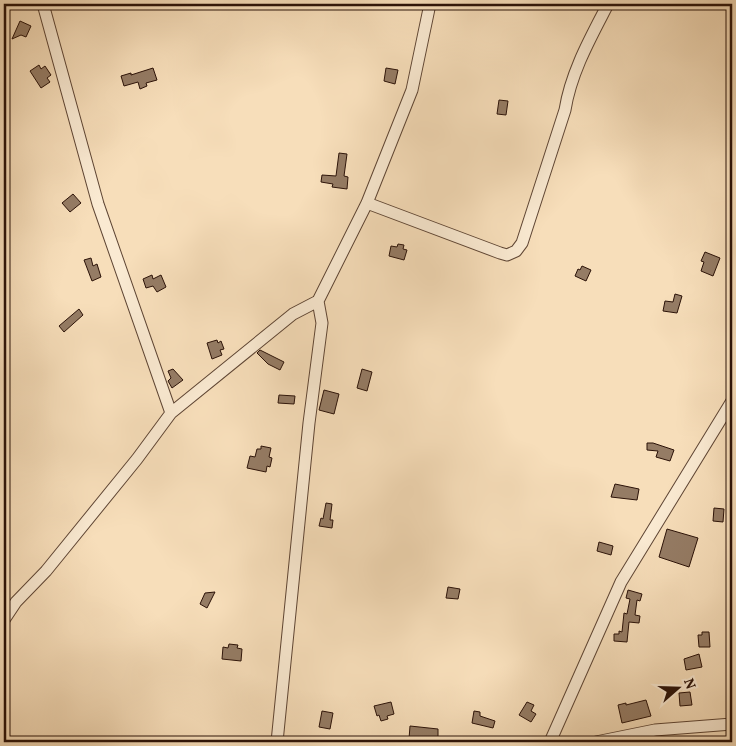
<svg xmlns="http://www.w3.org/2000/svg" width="736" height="746" viewBox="0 0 736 746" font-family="Vollkorn,serif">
<rect width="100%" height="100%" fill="#f7deba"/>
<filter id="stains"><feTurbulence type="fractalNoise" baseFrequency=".004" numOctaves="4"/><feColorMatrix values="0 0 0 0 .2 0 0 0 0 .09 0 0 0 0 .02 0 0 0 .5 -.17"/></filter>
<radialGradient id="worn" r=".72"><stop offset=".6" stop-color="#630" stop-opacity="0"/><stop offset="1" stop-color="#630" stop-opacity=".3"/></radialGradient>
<!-- building -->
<path fill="#957c65" stroke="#2b1208" d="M20,21l11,5 -5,11 -5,-2 -9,4z
M39,65l2,4 4,-3 6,9 -4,3 3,4 -9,6 -11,-17z
M153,68l4,12 -11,3 1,3 -7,3 -2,-7 -14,4 -3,-10 10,-3v2z
M386,68l12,2 -3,14 -11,-3z
M499,100l9,1 -2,14 -9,-1z
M339,153l8,1 -3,22 4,1 -1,12 -15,-2 1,-3 -12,-2 1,-7 14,1z
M73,194l8,9 -11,9 -8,-9z
M398,244l6,1 -1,4 4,1 -3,10 -15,-4 2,-10 6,1z
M705,252l15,6 -7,18 -12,-5 3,-9 -3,-1z
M91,258l2,8 4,-2 4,13 -9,4 -8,-21z
M582,266l9,4 -5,11 -11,-5 3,-7 2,1z
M152,275l1,4 8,-4 5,12 -9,5 -4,-6 -7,2 -3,-9z
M675,294l7,2 -5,17 -14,-2 2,-10 8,1z
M79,309l4,6 -19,17 -5,-6z
M217,340l1,3 3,-2 3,8 -4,1 2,5 -10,4 -5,-16z
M260,350l24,12 -4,8 -12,-6 -11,-11z
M173,369l10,11 -11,8 -4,-7 3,-3 -3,-7z
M362,369l10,3 -5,19 -10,-3z
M324,390l15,4 -5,20 -15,-4z
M279,395l16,1 -1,8 -16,-1z
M647,443h6l21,7 -4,11 -14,-4 2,-6 -11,-1z
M261,446l10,2 -2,9 3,1 -2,9 -3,-1 -1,6 -19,-4 3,-12 5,1 2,-8h4z
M615,484l24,5 -2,11 -26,-3z
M326,503l6,1 -2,16h3l-1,8 -13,-2 2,-8 2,1z
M714,508l10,1 -1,13 -10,-1z
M667,529l31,9 -9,29 -30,-10z
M599,542l14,4 -2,9 -14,-4z
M448,587l12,2 -2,10 -12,-1z
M628,590l14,4 -2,7 -3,-1 -2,15 5,1 -1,7 -10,-1 -2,20 -13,-1v-7h5v-3l3,1 2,-19 3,1 3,-15 -4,-1z
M215,592l-8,16 -7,-4 5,-11z
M702,632h7l1,15h-11l-1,-12h4z
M229,644l9,1 -1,3 5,1 -1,12 -19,-2 1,-12 5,1z
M699,654l3,13 -16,3 -2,-11z
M690,692l2,13 -12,1 -1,-13z
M646,700l5,16 -29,7 -4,-18 8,-2v2z
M391,702l3,12 -7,2 1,3 -7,2 -2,-6 -2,1 -3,-10z
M527,702l7,3 -3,6 5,3 -5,8 -12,-7z
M322,711l11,2 -3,16 -11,-2z
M474,711l6,1v4l15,5 -2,7 -21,-5z
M410,726l28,3v9h-14l-1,2 -14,-1z"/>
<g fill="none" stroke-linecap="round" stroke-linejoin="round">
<defs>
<path id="minor" d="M43,4l55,200 73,209
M367,203l133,50 7,2 9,-4 6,-8 43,-133c6,-38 26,-73 43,-106
M4,620l12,-18 30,-31 91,-112 34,-46 122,-99 25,-13
M277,742l32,-319 13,-100 -4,-22 49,-98 45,-113 18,-86
M550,742l71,-160 111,-181
M596,742l59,-12 77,-6"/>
</defs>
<!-- minor casing -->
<use href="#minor" stroke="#5e4534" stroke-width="13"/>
<!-- minor -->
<use href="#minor" stroke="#faead2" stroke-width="11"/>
</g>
<!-- margin -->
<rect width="736" height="746" fill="none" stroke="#f7deba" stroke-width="20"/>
<rect x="5" y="5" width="726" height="736" fill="none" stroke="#2b1208" stroke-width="2.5"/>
<rect x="10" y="10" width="716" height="726" fill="none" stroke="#2b1208"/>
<!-- north arrow -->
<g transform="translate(678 688) rotate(70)" stroke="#faead2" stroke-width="4" paint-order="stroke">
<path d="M0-4L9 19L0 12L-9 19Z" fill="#2b1208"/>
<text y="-8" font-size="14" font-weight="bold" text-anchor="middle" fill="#2b1208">N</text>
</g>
<rect width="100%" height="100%" filter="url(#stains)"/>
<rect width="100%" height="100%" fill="url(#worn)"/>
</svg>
